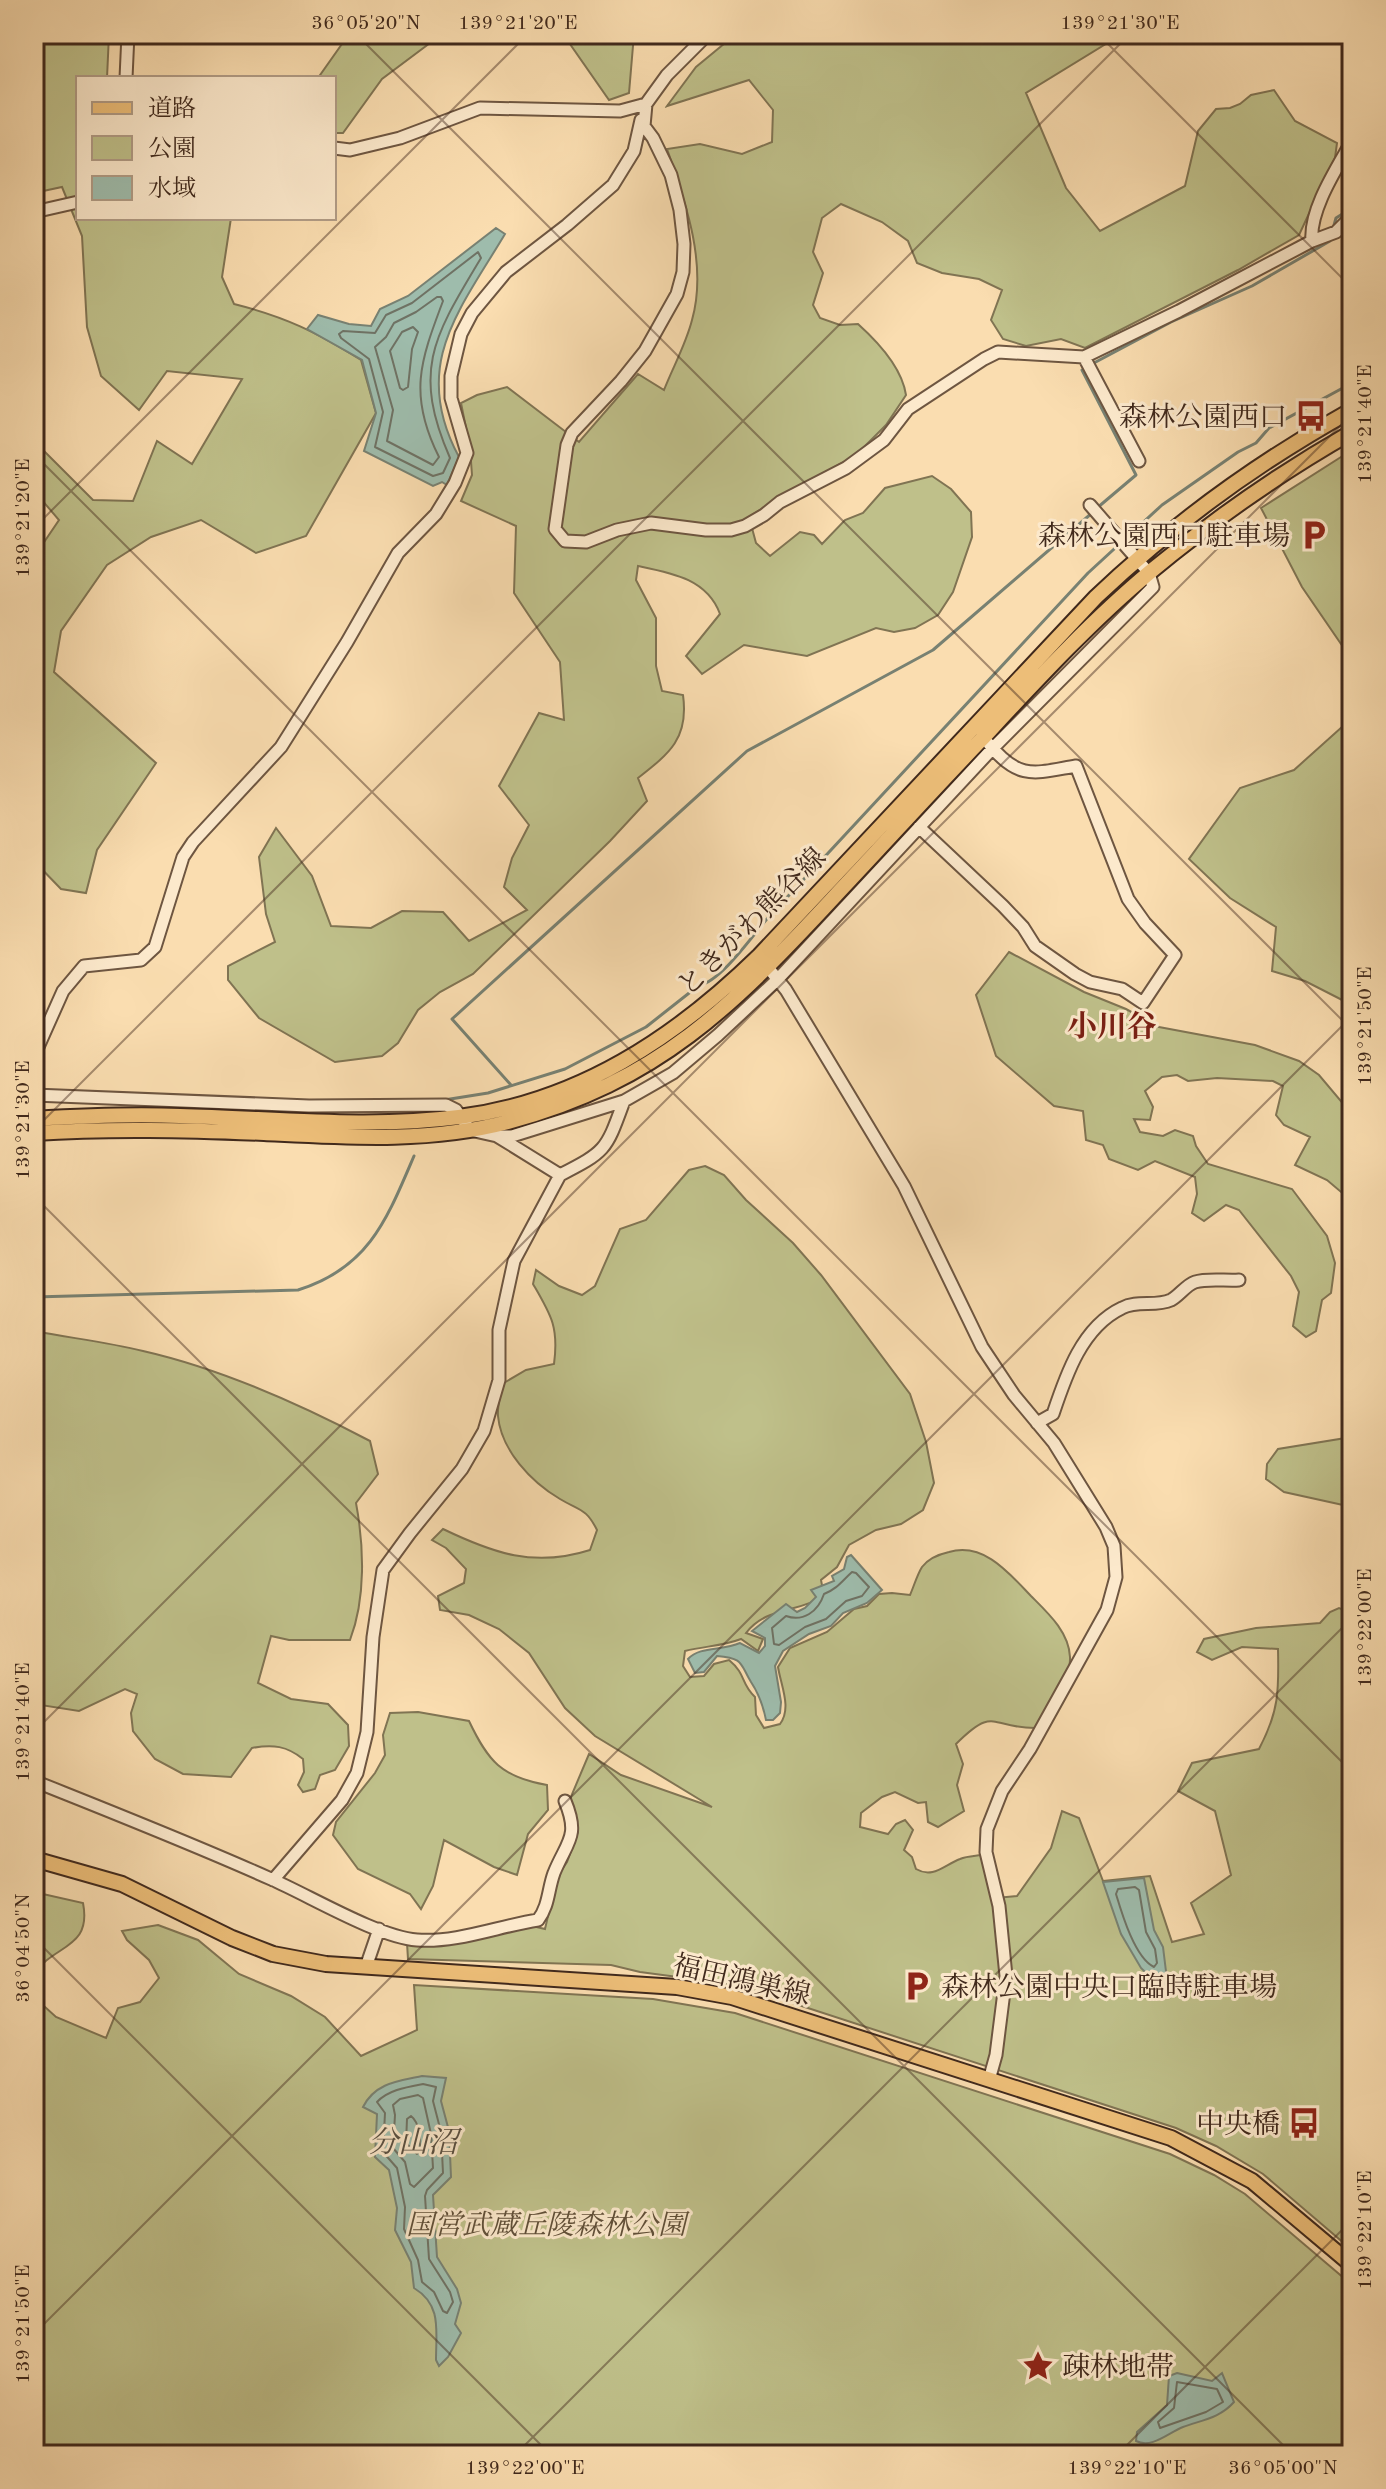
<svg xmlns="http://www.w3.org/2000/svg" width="1386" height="2489" viewBox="0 0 1386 2489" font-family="'Old Standard TT','Noto Serif JP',serif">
<rect width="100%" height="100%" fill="#faddb0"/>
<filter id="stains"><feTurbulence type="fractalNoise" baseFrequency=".0025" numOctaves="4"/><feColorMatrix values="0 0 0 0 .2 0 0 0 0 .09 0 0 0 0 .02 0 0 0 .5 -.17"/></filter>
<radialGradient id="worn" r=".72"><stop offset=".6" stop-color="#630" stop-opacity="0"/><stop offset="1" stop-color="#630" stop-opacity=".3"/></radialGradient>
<!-- green -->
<path fill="#bfc08a" stroke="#807453" stroke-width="2" d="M34,34h75l-2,44h-29v140h153l-9,59 12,27c52,13 82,28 127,56l15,53 -70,123 -50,17 -55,-33 -50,17 -44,28 -46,66 -7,41 102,91 -59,87 -11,43 -25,-4 -27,-28v-304l25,-37 -18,-21 -7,-3v-61l2,8 57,57 40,1 24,-60 35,23 50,-85 -75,-8 -28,39 -38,-34 -14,-49 -5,-91 -20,-49 -28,6z
M349,34h93l-60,45 -39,54h-9v-55h-16z
M563,34h71l-5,59 -20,7z
M736,34h386l-96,59 40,95 34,43 85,-45 13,-55 18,-22 14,-1 10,-4 11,-9 23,-5 21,31 42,22 -2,15 -36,77 -61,35 -153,78 -24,-9 -35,7 -23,-7 -12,-19 11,-30 -23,-11 -37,-6 -25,-10 -9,-22 -26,-19 -41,-18 -19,14 -9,34 10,21 -10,32 7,13 20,7 18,-1c20,18 44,44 48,71l-20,30 -31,31 -67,36 -39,25 7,26 14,13 30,-24 14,3 8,9 23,-24 18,-7 22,-25 47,-12 19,13 20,23 1,25 -19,55 -15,23 -23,13 -21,4 -18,-4 -69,28 -63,-11 -42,29 -16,-18 34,-42c-13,-35 -48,-41 -82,-48l-2,14 20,38v48l6,25 21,4c6,43 -13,58 -45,83l9,23 -37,40 -137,133 -33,18 -22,18 -20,33 -16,13 -47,6 -76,-44 -31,-38v-14l47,-24 -9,-28 -7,-57 17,-29 36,48 19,50 40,2 31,-17 41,1 26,29 58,-31 -23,-23 8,-29 17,-33 -30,-39 40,-73 25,7 -4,-58 -46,-69 2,-67 -55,-25 11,-26 -2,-27 -9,-45 16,-8 30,-8 72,55 59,-68 26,16c9,-23 22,-46 28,-70 16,-56 -7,-119 -25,-171l33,-5 42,10 30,-12 1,-32 -24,-30 -82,26 29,-39z
M1352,450v210l-50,-73 -41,-79z
M1352,718v287l-47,-24 -33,-10 4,-44 -46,-29 -41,-39 51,-71 54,-18z
M1009,952l75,40 42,17 33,18 96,18 44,16 20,14 26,31h7v86l-5,5 -20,-17 -32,-15 15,-28 -26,-12 -8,-10 7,-29 -10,-5 -56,-3 -29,3 -11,-6 -15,2 -17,14 8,16 -3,13 -16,-1 6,13 23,4 12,-6 18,6 3,10 12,18 84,25 35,47 8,27 -4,30 -9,7 -6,31 -10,6 -13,-11 6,-34 -8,-16 -52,-66 -13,-5 -22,16 -12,-8 5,-19 -2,-17 -40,-16 -17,9 -29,-11 -6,-14 -17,-5 -3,-29 -29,-5 -58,-50 -20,-61z
M705,1166l19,9 22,25 47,43 28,32 89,119 16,48 8,41 -11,27 -22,14 -25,6 -27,15 -12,22 -16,13 3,16c-28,18 -57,10 -78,37l17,6 -5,12 -17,-12c-18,7 -36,7 -56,12l-2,15 7,11 14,-1 10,-12 15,-4c18,15 11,23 26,37l1,18 8,13 16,-4c12,-16 1,-38 -2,-57l12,-19 37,-16 27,-23 13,-3 12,-12 13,-1 18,2c4,-9 7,-20 12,-28 6,-8 18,-13 27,-15 35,-10 60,21 82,44 17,17 38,36 39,61 1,26 -19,53 -35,71 -45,0 -40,-23 -79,16l7,20 -6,21 7,26 -26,16 -10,-5 -2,-20 -8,1 -23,-11 -13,5 -21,16 -1,14 28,7 8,-10 9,-4 8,10 -9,20 8,7 4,12c17,10 28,-4 44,-10 7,-3 15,-3 21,-4l15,43 21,-2 34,-48 11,-37 17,7 24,63 47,-5 22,66 32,-8 -13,-31 40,-28 -16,-64 -37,-20 14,-28 67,-14c20,-38 20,-58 19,-100l-36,-2 -30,13 -15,-8 7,-13 52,-11 64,-5 10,-11 9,-4 13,5v637l-89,-76 -47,-28 -40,-18 -408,-133 -45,-12 -83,-11 -29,-7 -203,-6 -1,-16 125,-17 13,3 12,-52 10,-15 11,-30 -8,-33 19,-45 32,21 91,32 -117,-71 -30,-28 -36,-55 -30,-24 -30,-14 -29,-5 -2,-14 26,-13 2,-14 -20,-21 -14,-8 11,-11c50,24 91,39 147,21l7,-20c-11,-22 -17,-19 -37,-31 -29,-17 -59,-49 -62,-83 -1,-10 3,-22 4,-32l24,-14 28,-6c5,-37 -3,-49 -21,-80l3,-14 23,16 23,9 13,-9 25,-57 26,-9 43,-50z
M34,1331c36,7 73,11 109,20 79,18 155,52 227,90l8,33 -22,29c8,43 10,95 -6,137h-61l-18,-4 -13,47 33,16 37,5 20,21 1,21 -14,24 -15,5 -5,14 -12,3 -5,-7 6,-13 -1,-13c-16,-13 -30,-15 -51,-11l-21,29 -48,-3 -28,-15 -22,-28 -2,-18 6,-19 -12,-5 -46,22 -45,-7z
M1352,1437v70l-68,-15 -18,-13 1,-15 11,-15z
M418,1712l51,9c19,40 32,56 78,64l1,25 -20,24 -11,41 -23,-8 -50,-27 -11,46 -12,23 -11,-15 -52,-25 -25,-34 3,-13 39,-49 10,-18 -2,-20 7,-22z
M34,1892l49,11c9,46 -29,41 -49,71z
M158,1925l40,15 41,34 52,22 34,21 36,39 56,-26 -3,-45 239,14 82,14 435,141 44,21 31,19 107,91v170h-1318v-458l22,20 50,21 12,-30 22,-6 19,-24 -10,-18 -22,-20 -5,-9z"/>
<!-- water -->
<path fill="#9ebcac" stroke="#788172" stroke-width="2" d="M496,228l9,6c-46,77 -95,132 -46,223l-12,28 -5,-3 -9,4 -69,-35 12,-38 -14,-53 -55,-31 11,-14 31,9 22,2 9,-17 28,-13z
M851,1555l31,35 -15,13 -24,10 -12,13 -22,8 -26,17 -8,15 6,36 -1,11 -7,7h-7c-3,-15 -7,-26 -15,-38 -11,-18 -7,-24 -34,-26l-13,16 -9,1 -7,-14c12,-13 34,-8 52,-16l19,10 6,-7v-8l-13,-7 34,-27 11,8 8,-4 11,-11 -5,-7 23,-9 -2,-5 12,-7 3,-12z
M1144,1878l10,52 9,17 6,49 -28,-28 -20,-34 -18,-52z
M422,2076l24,2 -5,23 8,30 2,46 -18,18 4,62 20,32 4,14 -6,21 6,9 -13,24 -9,9 -3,-6c0,-30 6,-55 -22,-72l-3,-26 -16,-32 2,-22 -8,-38 -14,-13 2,-43 -14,-7c12,-24 35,-26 59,-31z
M1177,2373l35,8 10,-8 12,29c-14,16 -32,18 -51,25 -15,6 -31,22 -47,14l1,-9 30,-27 2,-29z"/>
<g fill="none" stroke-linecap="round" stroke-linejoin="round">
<!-- shore -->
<path stroke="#6f7264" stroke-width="2" d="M478,252l3,6c-46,77 -70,111 -31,200l-7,15 -10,3 -58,-29 8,-35 -14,-53 -28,-21 -2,-4 4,-3 32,2 11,-18 26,-12z
M437,297h4l2,4c-23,61 -35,94 -4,156l-6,8 -46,-24 6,-31 -18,-63 11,-10 8,-14 22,-11z
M413,327l5,5 -6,17 -4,38 -5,3 -3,-2 -10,-37 12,-19z
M852,1572l4,1 13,14 -7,9 -16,5 -20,18 -21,8 -26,18 -5,-1 -2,-16 14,-12c17,6 32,-4 38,-22 13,-5 18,-13 28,-22z
M1135,1887l4,3 7,42 9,17 2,14 -3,4c-19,-9 -32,-53 -38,-73l2,-5z
M423,2084l13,3 -3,14 8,31 2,41 -16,17 -2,6 4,63 21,33 3,10 -6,11 -4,-2 -9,-19 -12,-10 -4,-22 -14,-31 1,-22 -8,-39 -14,-16 2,-39 -8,-11c11,-12 30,-15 46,-18z
M418,2095l5,3 8,36 2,34 -19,19 -4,-3 -5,-22 -12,-14 2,-33 -2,-10 7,-6z
M411,2116c9,7 9,23 9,34l-3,4 -11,-11 1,-24z
M1177,2382l40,7 6,13 -17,10 -46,16 -2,-6 16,-14z"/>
<!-- stream -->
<path stroke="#788172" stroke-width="3" d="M1333,229l3,-11 8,-5 8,-13
M1092,364l79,-42 81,-36 78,-45 1,-5
M1086,368l-4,2 54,105 -39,33
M511,1085l-59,-66 295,-268 186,-101 159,-137
M444,1100l44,-7 77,-24 81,-42 52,-41c23,-5 52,-47 68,-66l322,-347 74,-68 76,-53 18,-9 13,-15 83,-45
M34,1297l264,-7c71,-22 89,-71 116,-134"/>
<defs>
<path id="minor" d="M126,78l2,-44
M646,104l-2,22 9,12 18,37 9,35 4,34 -1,28 -6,22 -32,57 -24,30 -49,52 -5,12 -12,84 10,12 21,1 31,-12 34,-7 55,7h25l14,-4 19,-11 16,-13 66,-34 38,-28 24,-31 76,-50 14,-7 86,5 95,-46 133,-70 24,-9 16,-16
M334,148l16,2 50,-12 80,-30 140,3 26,-7 21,-29 41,-41
M34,212l44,-10
M1312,241c-3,-31 25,-73 40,-100
M1084,357l55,104
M919,827l84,79 20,21 12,19 40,28 15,8 32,7 21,14 32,-48 -30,-32 -17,-24 -52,-133c-41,7 -57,15 -87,-22
M762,960l24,30 118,196 78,161 32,48 40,48 52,84 8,19 2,31 -9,33 -77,139 -28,42 -15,38 -1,23 13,54 7,70 -10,79 -7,25
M34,1056l29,-65 21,-25 57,-6 14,-13 28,-90 10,-15 88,-95 66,-105 51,-89 38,-39 19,-31 12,-30 -16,-55v-22l10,-42 11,-21 34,-41 61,-47 46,-40 21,-34 7,-31
M34,1095l275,11 137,-1 10,5 14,20 27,6h15l112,-35 49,-28 45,-38 60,-56 214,-230 161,-162 -4,-14 -59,-68
M560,1175c47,-24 46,-25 64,-74
M1037,1423l16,-9c13,-39 29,-87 69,-106 15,-8 34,-1 49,-8 8,-4 15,-15 24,-18 12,-4 31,-1 44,-2
M34,1781c80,32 159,63 237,98 39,17 107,58 146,61 40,3 82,-14 121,-20 11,-14 10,-31 16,-47 13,-32 26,-36 11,-72
M273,1880l69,-80 15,-27 10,-41 6,-95 10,-67 27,-37 52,-64 22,-38 15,-51v-50l15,-69 46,-86 -63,-39
M366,1967l13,-38"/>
<path id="major" d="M34,1119c49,-3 97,-5 146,-3 92,2 187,13 279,1 119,-15 216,-79 300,-161l337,-359c78,-74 162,-135 256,-187
M34,1133c77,-5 153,-3 230,0 81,4 164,10 244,-11 150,-40 225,-116 327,-226 49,-52 97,-105 146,-156 54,-58 109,-118 169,-168 63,-52 130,-99 202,-140
M34,1859l88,25 110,54 41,16 53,10 351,23 55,10 439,141 81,43 100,84"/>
</defs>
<!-- minor casing -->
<use href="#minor" stroke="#6e5641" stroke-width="15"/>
<!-- major casing -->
<use href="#major" stroke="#40291c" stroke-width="18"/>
<!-- minor -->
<use href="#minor" stroke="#fce9cc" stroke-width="11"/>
<!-- major -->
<use href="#major" stroke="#edbe78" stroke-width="14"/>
</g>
<!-- ticks -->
<path fill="none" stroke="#40291c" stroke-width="2" stroke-opacity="0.45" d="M356,34l996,996M1098,34l254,254M34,454l1318,1318M34,528l494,-494M34,1130l1096,-1096M34,1196l1259,1259M34,1732l1318,-1318M34,1938l517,517M34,2334l1318,-1318M515,2455l837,-837M1117,2455l235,-235"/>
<!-- icons -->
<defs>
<symbol id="bus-bare" viewBox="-9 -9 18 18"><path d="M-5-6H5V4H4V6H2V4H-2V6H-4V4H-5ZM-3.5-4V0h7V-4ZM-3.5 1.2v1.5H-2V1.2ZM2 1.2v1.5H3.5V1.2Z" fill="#8f2418" stroke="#fce9cc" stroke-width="2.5" paint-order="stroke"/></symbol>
<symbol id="parking-bare" viewBox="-9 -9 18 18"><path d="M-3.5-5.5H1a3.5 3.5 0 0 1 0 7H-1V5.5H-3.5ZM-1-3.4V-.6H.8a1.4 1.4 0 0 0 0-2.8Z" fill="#8f2418" stroke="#fce9cc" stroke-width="2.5" paint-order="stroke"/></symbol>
<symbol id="sight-bare" viewBox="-9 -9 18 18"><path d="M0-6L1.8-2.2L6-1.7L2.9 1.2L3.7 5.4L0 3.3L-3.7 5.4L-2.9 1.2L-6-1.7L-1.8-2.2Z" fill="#8f2418" stroke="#fce9cc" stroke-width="2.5" paint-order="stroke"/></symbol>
</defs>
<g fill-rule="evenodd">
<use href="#bus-bare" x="1289" y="394" width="44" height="44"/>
<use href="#parking-bare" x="1292" y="513" width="44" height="44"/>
<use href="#parking-bare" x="895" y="1964" width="44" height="44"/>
<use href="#bus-bare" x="1282" y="2101" width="44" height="44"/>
<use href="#sight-bare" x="1016" y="2344" width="44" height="44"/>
</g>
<g text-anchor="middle" stroke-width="6" stroke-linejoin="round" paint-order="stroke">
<!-- poi labels -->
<g font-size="28" fill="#40291c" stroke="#fce9cc" text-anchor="end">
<text x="1287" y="426">森林公園西口</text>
<text x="1290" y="545">森林公園西口駐車場</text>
<text x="941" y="1996" text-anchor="start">森林公園中央口臨時駐車場</text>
<text x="1280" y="2133">中央橋</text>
<text x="1062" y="2376" text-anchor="start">疎林地帯</text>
</g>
<!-- street labels -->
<g font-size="28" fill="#40291c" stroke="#fce9cc">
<text transform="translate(751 921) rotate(-45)" y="10">ときがわ熊谷線</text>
<text transform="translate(742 1979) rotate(13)" y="10">福田鴻巣線</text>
</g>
<!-- park labels -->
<g font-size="28" font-style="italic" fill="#604f38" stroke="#fce9cc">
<text x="546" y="2234">国営武蔵丘陵森林公園</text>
</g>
<!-- neighbourhood labels -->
<g font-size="30" font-weight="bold" fill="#7a1f14" stroke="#fce9cc">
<text x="1112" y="1036">小川谷</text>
</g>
<!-- water labels -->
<g font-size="30" font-style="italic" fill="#584e40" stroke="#fce9cc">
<text x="413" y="2152">分山沼</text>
</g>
</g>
<!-- margin -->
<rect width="1386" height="2489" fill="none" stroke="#faddb0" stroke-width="88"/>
<!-- legend -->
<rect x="76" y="76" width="260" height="144" fill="#fce9cc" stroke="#b19c86" stroke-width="2"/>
<rect x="92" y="102" width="40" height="12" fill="#edbe78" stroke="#b19c86" stroke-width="2"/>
<text x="148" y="116" font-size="24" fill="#40291c">道路</text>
<rect x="92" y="136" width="40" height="24" fill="#bfc08a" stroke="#b19c86" stroke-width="2"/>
<text x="148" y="156" font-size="24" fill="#40291c">公園</text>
<rect x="92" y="176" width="40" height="24" fill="#9ebcac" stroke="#b19c86" stroke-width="2"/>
<text x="148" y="196" font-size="24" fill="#40291c">水域</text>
<rect x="44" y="44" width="1298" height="2401" fill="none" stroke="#40291c" stroke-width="3"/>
<g font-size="20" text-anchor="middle" fill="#40291c">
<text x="366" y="29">36°05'20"N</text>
<text x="518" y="29">139°21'20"E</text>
<text x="1120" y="29">139°21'30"E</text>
<text transform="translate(1364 424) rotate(-90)" y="7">139°21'40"E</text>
<text transform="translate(22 518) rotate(-90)" y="7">139°21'20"E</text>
<text transform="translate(1364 1026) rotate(-90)" y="7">139°21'50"E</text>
<text transform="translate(22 1120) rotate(-90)" y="7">139°21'30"E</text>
<text transform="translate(1364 1628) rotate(-90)" y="7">139°22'00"E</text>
<text transform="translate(22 1722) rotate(-90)" y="7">139°21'40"E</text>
<text transform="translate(22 1948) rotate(-90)" y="7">36°04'50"N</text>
<text transform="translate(1364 2230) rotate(-90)" y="7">139°22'10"E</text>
<text transform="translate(22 2324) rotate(-90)" y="7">139°21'50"E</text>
<text x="525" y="2474">139°22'00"E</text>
<text x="1127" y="2474">139°22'10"E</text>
<text x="1283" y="2474">36°05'00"N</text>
</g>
<rect width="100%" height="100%" filter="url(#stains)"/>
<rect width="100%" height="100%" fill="url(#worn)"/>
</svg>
